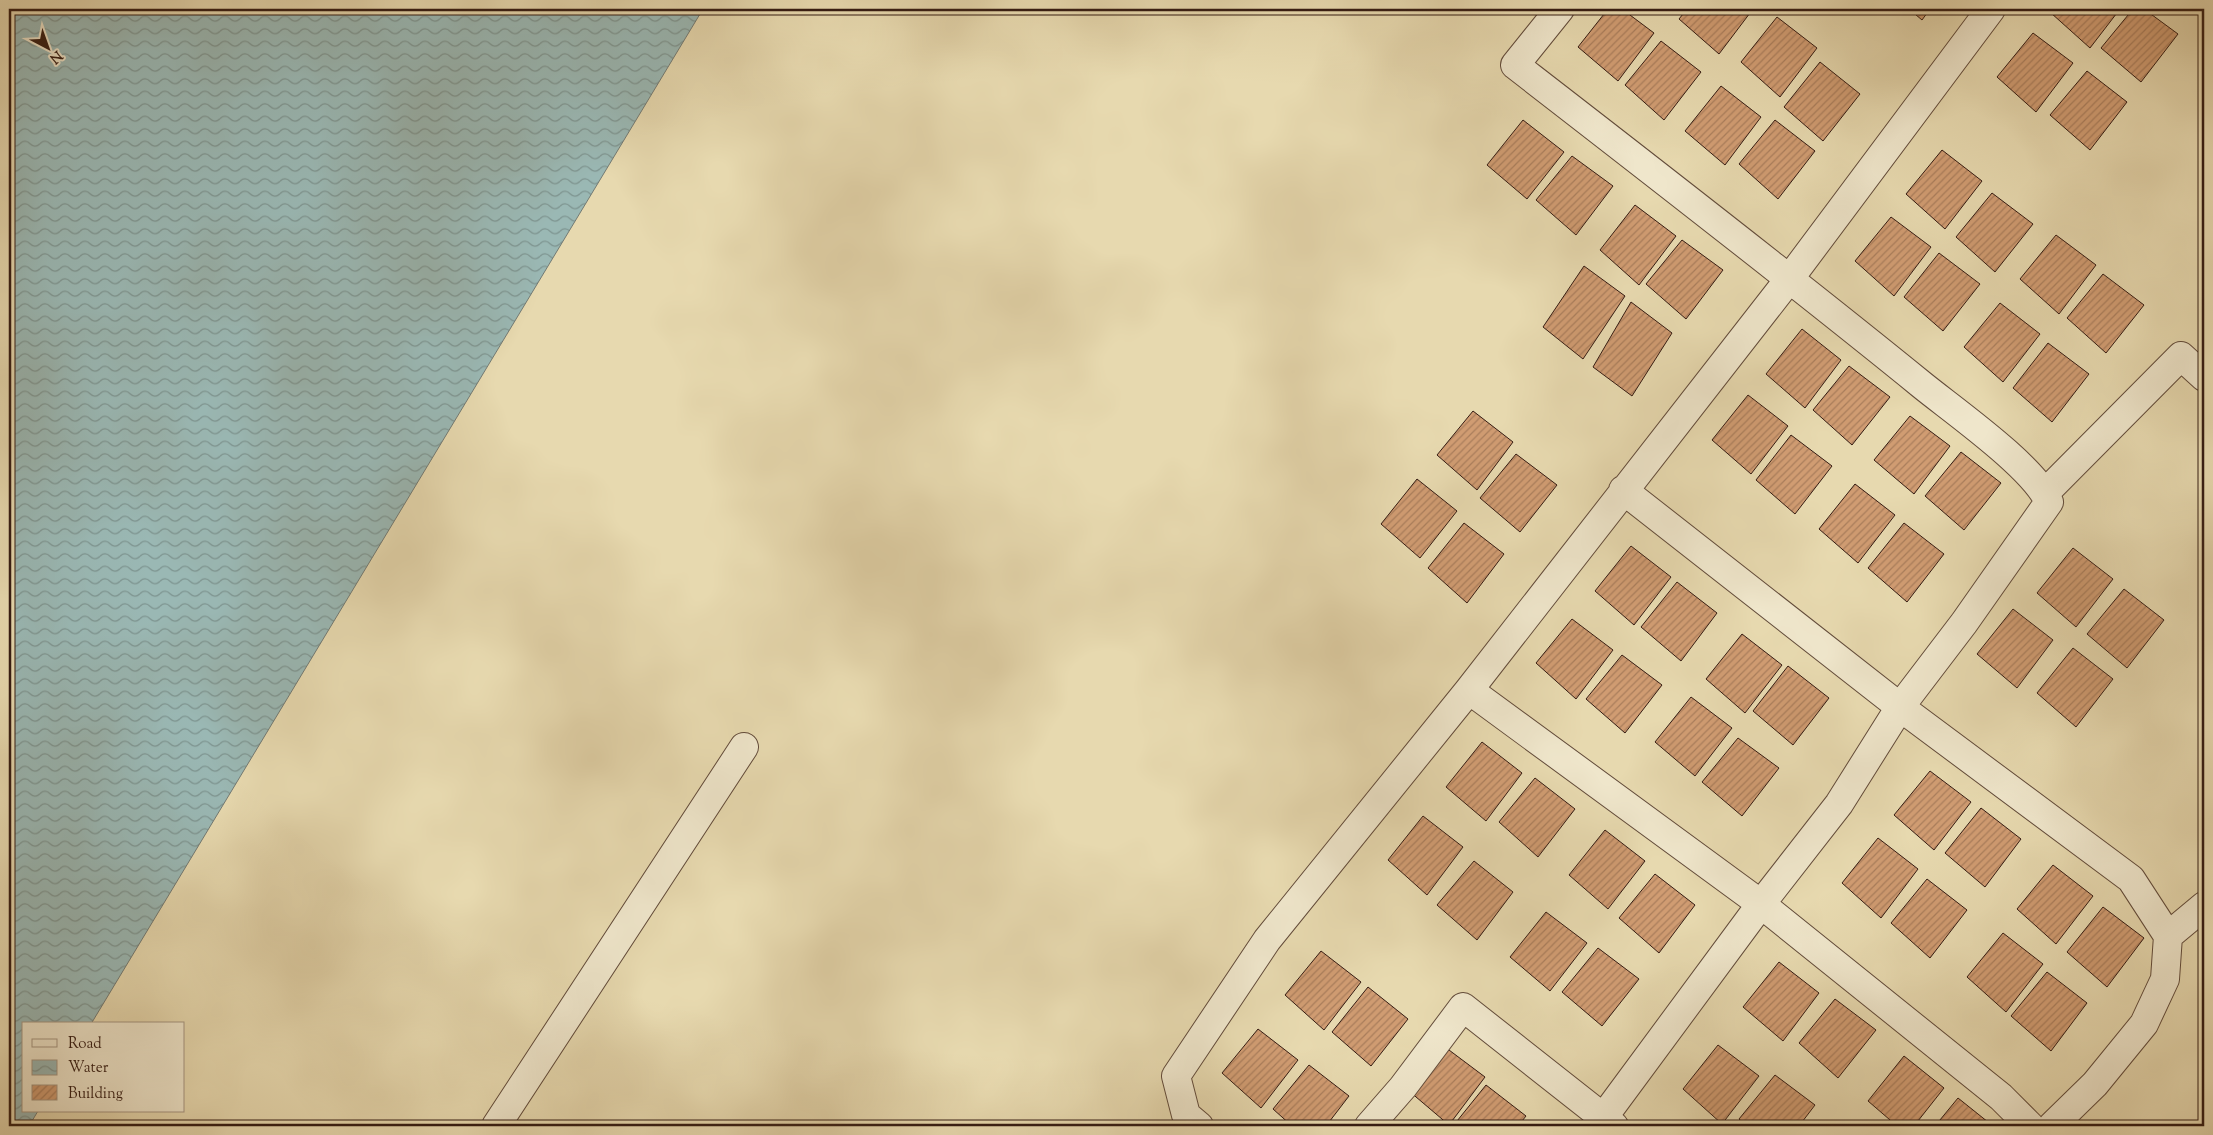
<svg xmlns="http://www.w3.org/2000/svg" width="2213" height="1135" viewBox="0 0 2213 1135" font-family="'Sorts Mill Goudy',serif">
<defs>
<pattern id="water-waves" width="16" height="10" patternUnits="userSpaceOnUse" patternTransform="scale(1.25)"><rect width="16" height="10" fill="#9ab8b4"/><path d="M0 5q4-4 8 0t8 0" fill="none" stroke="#7e9591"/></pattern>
<pattern id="building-hatch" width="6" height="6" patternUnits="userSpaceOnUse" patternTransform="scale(1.25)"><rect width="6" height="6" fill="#d09c72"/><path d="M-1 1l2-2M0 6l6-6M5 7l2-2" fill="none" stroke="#aa7e5c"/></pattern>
</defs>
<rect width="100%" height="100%" fill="#e7d9af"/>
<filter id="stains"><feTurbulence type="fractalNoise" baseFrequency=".004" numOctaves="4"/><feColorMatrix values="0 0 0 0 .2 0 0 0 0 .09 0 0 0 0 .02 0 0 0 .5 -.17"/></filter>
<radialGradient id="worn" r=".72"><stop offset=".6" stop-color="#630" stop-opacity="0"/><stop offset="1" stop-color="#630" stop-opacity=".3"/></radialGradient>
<!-- water -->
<path fill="url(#water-waves)" stroke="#727a74" d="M9,9h694l-612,1015h-67v87h14l-9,15h-20z"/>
<!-- building -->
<path fill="url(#building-hatch)" stroke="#351c13" d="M1608,9h14l32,24 -36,48 -40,-34z
M1687,9h66l-34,45 -40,-35z
M1909,9h21l-8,11z
M2055,9h65l-30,39 -39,-35z
M2133,9h11l34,25 -37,48 -40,-34z
M1777,17l40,31 -37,49 -39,-35z
M2033,33l40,30 -37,49 -39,-35z
M1661,41l40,31 -37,48 -39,-35z
M1820,62l40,32 -37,47 -39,-34z
M2087,71l40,31 -37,48 -40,-35z
M1721,86l40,31 -36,48 -40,-34z
M1523,120l41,32 -37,47 -40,-34z
M1775,120l40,31 -37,48 -39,-35z
M1942,150l40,31 -37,48 -39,-35z
M1572,156l41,30 -37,49 -40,-35z
M1992,193l41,31 -38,48 -39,-35z
M1635,205l41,31 -37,49 -39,-35z
M1891,217l40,30 -37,49 -39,-35z
M2056,235l40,30 -37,49 -39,-35z
M1682,240l41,30 -37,49 -40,-35z
M1939,253l41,31 -37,47 -39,-34z
M1584,266l41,30 -42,63 -40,-32z
M2103,274l41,31 -38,48 -39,-35z
M1631,302l41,31 -40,63 -39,-29z
M2000,303l40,31 -37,48 -39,-35z
M1802,329l39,31 -36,48 -39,-34z
M2048,343l41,31 -37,48 -39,-34z
M1849,366l41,31 -38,48 -39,-35z
M1748,395l40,31 -37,48 -39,-34z
M1473,411l40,31 -36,48 -40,-35z
M1910,416l40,30 -36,48 -40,-34z
M1791,435l41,31 -37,48 -39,-34z
M1961,452l40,31 -37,47 -39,-34z
M1516,454l41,31 -37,47 -40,-34z
M1417,479l40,32 -37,47 -39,-34z
M1855,484l40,31 -37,48 -39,-34z
M1464,523l40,31 -37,49 -39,-35z
M1904,523l40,31 -37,48 -39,-34z
M1631,546l40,31 -37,48 -39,-34z
M2073,548l40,31 -37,48 -39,-34z
M1677,582l40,31 -36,48 -40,-34z
M2124,589l40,31 -37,48 -40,-34z
M2013,609l40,31 -36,48 -40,-34z
M1572,619l41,31 -37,49 -40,-36z
M1742,634l40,31 -37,48 -39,-34z
M2073,648l40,31 -37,48 -39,-34z
M1622,655l40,30 -37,48 -39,-34z
M1788,666l41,32 -36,47 -40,-34z
M1691,697l41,31 -37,48 -40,-34z
M1738,738l41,30 -37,48 -40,-34z
M1482,742l40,31 -36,48 -40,-34z
M1930,771l41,31 -37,48 -40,-35z
M1535,778l40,31 -37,48 -39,-35z
M1981,808l40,31 -36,48 -40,-34z
M1423,816l40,31 -36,48 -39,-35z
M1605,830l40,31 -37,48 -39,-34z
M1878,838l40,31 -37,49 -39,-35z
M1474,861l39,31 -36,48 -40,-35z
M2053,865l40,31 -37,48 -39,-35z
M1655,874l40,31 -36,48 -40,-35z
M1927,879l40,31 -37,48 -39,-35z
M2103,907l41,31 -37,49 -40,-35z
M1546,912l41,31 -37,48 -40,-34z
M2003,933l40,31 -37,48 -39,-35z
M1598,948l41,31 -37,47 -40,-34z
M1321,951l40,31 -37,48 -39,-35z
M1779,962l40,31 -36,48 -40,-34z
M2047,972l40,31 -36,48 -40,-35z
M1368,987l40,32 -37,47 -39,-34z
M1835,999l41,31 -38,48 -39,-35z
M1258,1029l40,31 -37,48 -39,-35z
M1718,1045l41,31 -37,48 -39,-35z
M1445,1047l40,30 -36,48 -40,-34z
M1904,1056l40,32 -30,38h-17l-29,-25z
M1309,1065l40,31 -23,30h-34l-19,-17z
M1775,1075l40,30 -16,21h-52l-8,-7z
M1486,1085l40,31 -8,10h-65z
M1958,1098l35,28h-58z"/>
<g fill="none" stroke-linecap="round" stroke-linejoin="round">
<defs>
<path id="minor" d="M1560,9l-45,56c137,106 273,211 407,320 32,26 112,82 127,117l-85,121 -64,84 -61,97 -78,100 -164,222
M1623,490l277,217 231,172 37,57 -3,43 -21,45 -49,60 -43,42
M2045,493l136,-137 23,21
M1469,690l292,214 240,193 29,29
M2168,936l36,-30
M496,1126l248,-379
M1199,1126l-13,-11 -10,-39 91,-136 202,-250 321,-412 201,-269
M1369,1126l34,-39 60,-80 151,119"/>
</defs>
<!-- minor casing -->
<use href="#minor" stroke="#624b3a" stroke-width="30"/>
<!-- minor -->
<use href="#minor" stroke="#efe6cb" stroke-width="28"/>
</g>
<!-- margin -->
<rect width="2213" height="1135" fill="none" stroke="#e7d9af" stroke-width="30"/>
<rect x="10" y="10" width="2193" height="1115" fill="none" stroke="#351c13" stroke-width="2.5"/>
<rect x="15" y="15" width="2183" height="1105" fill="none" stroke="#351c13"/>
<!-- legend -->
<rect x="22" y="1022" width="162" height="90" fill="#efe6cb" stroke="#a59581"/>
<rect x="32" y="1039" width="25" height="8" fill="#efe6cb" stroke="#a59581"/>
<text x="68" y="1048" font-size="15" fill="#351c13">Road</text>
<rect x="32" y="1060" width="25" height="15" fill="url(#water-waves)" stroke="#a59581"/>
<text x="68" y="1072" font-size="15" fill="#351c13">Water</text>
<rect x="32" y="1085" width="25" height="15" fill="url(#building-hatch)" stroke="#a59581"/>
<text x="68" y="1098" font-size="15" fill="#351c13">Building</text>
<!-- north arrow -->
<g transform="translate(48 48) rotate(139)" stroke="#efe6cb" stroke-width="4" paint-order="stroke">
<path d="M0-4L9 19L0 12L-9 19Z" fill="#351c13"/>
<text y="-8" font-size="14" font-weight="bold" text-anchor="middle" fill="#351c13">N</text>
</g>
<rect width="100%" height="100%" filter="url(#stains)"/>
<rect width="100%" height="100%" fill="url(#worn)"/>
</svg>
